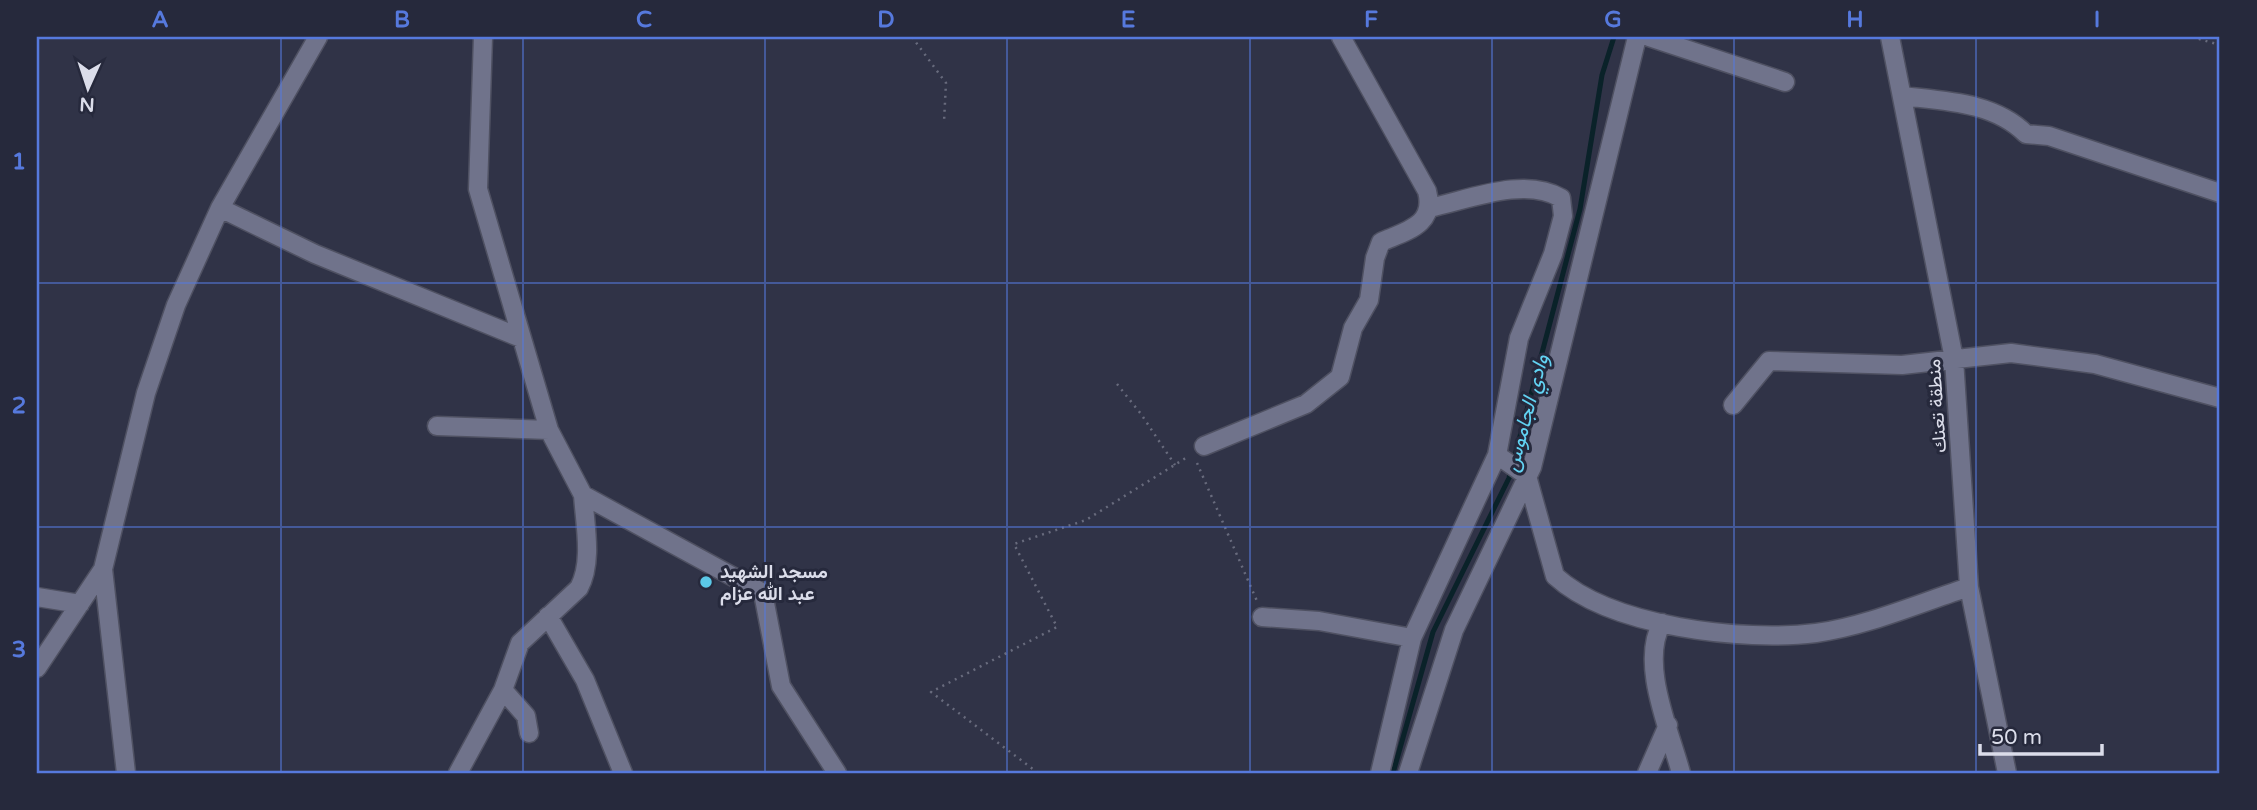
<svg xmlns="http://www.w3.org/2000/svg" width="2257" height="810" viewBox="0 0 2257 810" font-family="'Varela Round',Vazirmatn,sans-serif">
<rect width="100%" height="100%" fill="#303347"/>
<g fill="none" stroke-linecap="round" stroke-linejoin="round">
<!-- stream -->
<path stroke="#0a2229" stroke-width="5" d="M1393,773l40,-141 76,-154 71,-269 22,-134 12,-38"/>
<defs>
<path id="minor" d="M483,37l-5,152 71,241 34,65 180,98 18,93 56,87
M1649,37l136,45
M1890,37l64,322 15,228 38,186
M1902,96c43,5 92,6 124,38l23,2 171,57
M220,208l95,46 206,84
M1733,405l36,-44 133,4 109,-12 84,11 125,34
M437,426l112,4
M1204,446l102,-42 34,-27 13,-49 16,-28 6,-42 6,-16c25,-11 55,-17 46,-51l-86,-154
M1497,455l30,21 28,100c56,51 188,66 261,57 51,-7 104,-30 153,-46
M37,597l43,7
M548,616l37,64 38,93
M1262,617l57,4 93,17
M1662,623c-23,40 8,108 19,150
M37,668l66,-99
M503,690l23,26 3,17
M126,773l-23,-204 43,-176 30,-88 44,-97 98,-171
M458,773l45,-83 17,-47 59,-55c14,-26 6,-63 4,-93
M1380,773l32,-135 85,-183 22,-117 34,-84 10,-38 -2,-18c-37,-22 -93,2 -132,10
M1408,773l46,-143 78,-163 105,-430
M1647,773l21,-48"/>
</defs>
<!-- minor casing -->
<use href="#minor" stroke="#4f5162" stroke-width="21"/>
<!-- path -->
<path stroke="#686b7d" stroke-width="2.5" stroke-dasharray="2 5" stroke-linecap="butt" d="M912,37l34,46 -2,39
M2192,37l28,8
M1117,384l24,30 34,51
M1197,463l60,138
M1038,773l-107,-81 126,-65 -43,-83 72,-24 103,-64"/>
<!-- minor -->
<use href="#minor" stroke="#70738b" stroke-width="18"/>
</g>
<!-- grid -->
<path fill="none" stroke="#5679dd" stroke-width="2" stroke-opacity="0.55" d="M281,37v736M523,37v736M765,37v736M1007,37v736M1250,37v736M1492,37v736M1734,37v736M1976,37v736M37,283h2183M37,527h2183"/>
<!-- markers -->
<circle fill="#5bc8e7" stroke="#26293c" stroke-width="2.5" cx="706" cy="582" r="7"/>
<g text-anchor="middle" stroke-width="6" stroke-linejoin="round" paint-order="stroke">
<!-- street labels -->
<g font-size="19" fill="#dbddea" stroke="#26293c">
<text transform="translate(1936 406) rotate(-94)" y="7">منطقة تعنك</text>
</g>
<!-- poi labels -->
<g font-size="19" font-weight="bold" fill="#dbddea" stroke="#26293c" text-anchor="start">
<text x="720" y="578">مسجد الشهيد<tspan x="720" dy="22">عبد الله عزام</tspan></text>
</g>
<!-- water labels -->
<g font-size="21" font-style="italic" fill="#62d3f3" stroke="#26293c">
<text transform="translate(1526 413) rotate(-75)" y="7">وادي الجاموس</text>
</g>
</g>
<!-- border -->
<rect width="2257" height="810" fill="none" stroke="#26293c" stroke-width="77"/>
<!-- north arrow -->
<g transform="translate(88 88) rotate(183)" stroke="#26293c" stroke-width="5" paint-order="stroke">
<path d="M0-5L12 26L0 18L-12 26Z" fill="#dbddea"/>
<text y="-10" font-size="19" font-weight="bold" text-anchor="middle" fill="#dbddea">N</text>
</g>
<!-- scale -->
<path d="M1980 744v10h122v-10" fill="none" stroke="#dbddea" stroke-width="3.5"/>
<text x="1991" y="744" font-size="21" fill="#dbddea" stroke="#26293c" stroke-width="5" paint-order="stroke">50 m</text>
<rect x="38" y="38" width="2180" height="734" fill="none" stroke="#5679dd" stroke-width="2.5"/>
<g font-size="23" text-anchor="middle" font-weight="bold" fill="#5679dd">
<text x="160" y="27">A</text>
<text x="402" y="27">B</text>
<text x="644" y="27">C</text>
<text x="886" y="27">D</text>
<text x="1128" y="27">E</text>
<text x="1371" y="27">F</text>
<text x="1613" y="27">G</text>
<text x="1855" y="27">H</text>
<text x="2097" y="27">I</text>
<text x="19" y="169">1</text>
<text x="19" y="413">2</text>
<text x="19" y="657">3</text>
</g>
</svg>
